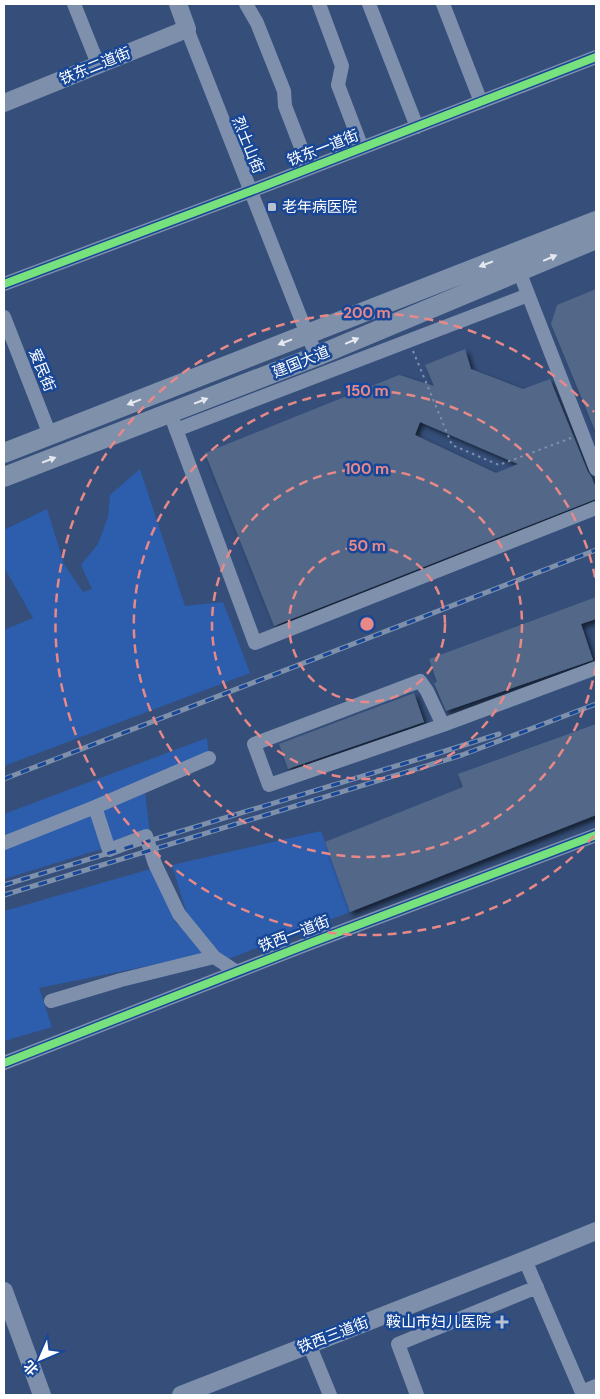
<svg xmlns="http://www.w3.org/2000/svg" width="600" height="1399" viewBox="0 0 600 1399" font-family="'DM Sans','Noto Sans SC',sans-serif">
<defs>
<filter id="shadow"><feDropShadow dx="3.5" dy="3.5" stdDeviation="2.5" flood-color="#0009"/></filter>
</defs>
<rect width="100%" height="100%" fill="#354f7a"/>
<!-- green -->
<path fill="#2d5dad" d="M140,469l45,137 38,-4 27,71 -246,93v-136l29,-12 -29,-51v-37l43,-21 17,55 19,28 9,-3 -11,-24 17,-21 10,-27 2,-22z
M207,738l3,26 -65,28 5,42 -146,45v-65z
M321,831l29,81 -127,49 -35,-43 -16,-53z
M161,866l14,56 24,20 3,13 -163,33 13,39 -48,14v-130z"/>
<!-- building -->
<path fill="#526789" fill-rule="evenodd" filter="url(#shadow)" d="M596,289v144l-45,-109 6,-19z
M465,349l6,20 52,20 27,-10 38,93 3,4 5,12v11l-322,127 -69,-173 194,-78 35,11 -9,-21zM420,422l98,42 -22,9 -81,-38z
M596,597v22l-15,5 12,36 -147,51 -12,-28 3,-1 -8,-23z
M414,693l10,29 -136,47 -9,-25z
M596,724v91l-246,97 -25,-70 138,-55 -5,-13z"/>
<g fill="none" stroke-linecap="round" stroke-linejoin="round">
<!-- path -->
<path stroke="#7f90ad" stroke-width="2" stroke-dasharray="2.5 4" stroke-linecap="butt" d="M413,351l39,94 47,20 72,-27"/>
<!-- minor -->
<path stroke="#7f90ad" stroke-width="14" d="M74,4l24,60
M246,4l11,19 27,68 1,15 24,62
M319,4l23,62 -4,19 24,63
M369,4l48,123
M443,4l38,98
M187,29l120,305 10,22
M519,271l77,198
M4,284l247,-93 345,-134
M4,317l46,118
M170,413l85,230 341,-135
M176,430l352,-135
M443,725l-16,-34 -7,-10 -166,63 15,41 174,-60 153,-57
M95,807l14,43 37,-14 9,28 24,50 35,43
M4,843l91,-36 114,-49
M51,1001l70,-21 93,-23 23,15
M4,1063l309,-121 283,-107
M525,1260l58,135
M309,1344l21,51
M582,1392l14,-6
M417,1395l-19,-51 139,-57"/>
<!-- major -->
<path stroke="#7d8fab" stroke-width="18" d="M4,103l183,-74 -9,-25
M4,1291l38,104
M181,1395l344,-135 71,-29"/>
<!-- highway -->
<path stroke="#7f90ab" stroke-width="20" d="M4,453l592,-232
M4,477l313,-121 279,-117"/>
<defs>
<path id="rail" d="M4,779l592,-229
M4,885l438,-133 57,-18
M4,895l458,-140 134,-51"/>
</defs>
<!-- rail casing -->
<use href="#rail" stroke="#7f90ab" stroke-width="5"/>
<!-- rail -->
<use href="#rail" stroke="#184797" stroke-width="3" stroke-dasharray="9" stroke-linecap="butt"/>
<defs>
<path id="cycleway" d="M4,284l247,-93 345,-134
M4,1063l309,-121 283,-107"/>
</defs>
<!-- cycleway casing -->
<use href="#cycleway" stroke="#184797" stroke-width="11"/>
<!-- cycleway -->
<use href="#cycleway" stroke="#77e17e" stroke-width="8"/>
</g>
<!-- one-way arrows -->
<defs><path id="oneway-solid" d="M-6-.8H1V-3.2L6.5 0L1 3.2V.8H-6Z" transform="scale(1.25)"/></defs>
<g fill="#e5e9ee">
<use href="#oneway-solid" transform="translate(550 258) rotate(-23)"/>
<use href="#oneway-solid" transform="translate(486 264) rotate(159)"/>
<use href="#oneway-solid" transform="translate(352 341) rotate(-23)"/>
<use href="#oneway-solid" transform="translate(285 342) rotate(159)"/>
<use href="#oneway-solid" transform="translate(201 401) rotate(-21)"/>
<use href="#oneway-solid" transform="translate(134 402) rotate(159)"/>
<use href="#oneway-solid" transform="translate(49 460) rotate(-21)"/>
</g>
<!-- distance rings -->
<g fill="none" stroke="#e88989" stroke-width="2.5" stroke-dasharray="9 6">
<circle cx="367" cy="624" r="78"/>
<circle cx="367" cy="624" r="155"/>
<path d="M596 666A233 233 0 1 1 596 582"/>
<path d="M594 836A311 311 0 1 1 594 412"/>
</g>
<!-- markers -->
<g fill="#b8c1d0" stroke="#184797" stroke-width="2">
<rect x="267" y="202" width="10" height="10" rx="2.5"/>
<path d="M499.5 1314.5h5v5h5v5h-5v5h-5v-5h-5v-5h5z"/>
</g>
<g text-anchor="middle" stroke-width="5" stroke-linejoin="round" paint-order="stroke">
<!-- street labels -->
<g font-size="15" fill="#fff" stroke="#184797">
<text transform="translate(95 66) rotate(-22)" y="5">铁东二道街</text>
<text transform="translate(248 145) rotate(68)" y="5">烈士山街</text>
<text transform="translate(323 148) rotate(-21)" y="5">铁东一道街</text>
<text transform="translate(301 362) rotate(-22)" y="5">建国大道</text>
<text transform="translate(42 370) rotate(68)" y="5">爱民街</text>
<text transform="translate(294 934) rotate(-21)" y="5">铁西一道街</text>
<text transform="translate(333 1335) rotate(-21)" y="5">铁西三道街</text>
</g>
<!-- poi labels -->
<g font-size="15" fill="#fff" stroke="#184797" text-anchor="start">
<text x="282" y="212">老年病医院</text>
<text x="491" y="1327" text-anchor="end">鞍山市妇儿医院</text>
</g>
</g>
<circle cx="367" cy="624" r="8" fill="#e88989" stroke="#184797" stroke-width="2.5"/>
<g font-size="15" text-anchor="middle" font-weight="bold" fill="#e88989" stroke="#184797" stroke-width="5" stroke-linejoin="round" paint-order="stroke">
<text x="367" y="318">200 m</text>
<text x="367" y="396">150 m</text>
<text x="367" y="474">100 m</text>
<text x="367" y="551">50 m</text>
</g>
<!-- border -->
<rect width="600" height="1399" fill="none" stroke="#ffffff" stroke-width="10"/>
<!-- north arrow -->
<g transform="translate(40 1359) rotate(225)" stroke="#184797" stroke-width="4" paint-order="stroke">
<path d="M0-4L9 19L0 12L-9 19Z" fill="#ffffff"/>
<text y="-8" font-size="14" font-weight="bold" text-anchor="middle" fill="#ffffff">北</text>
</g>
</svg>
